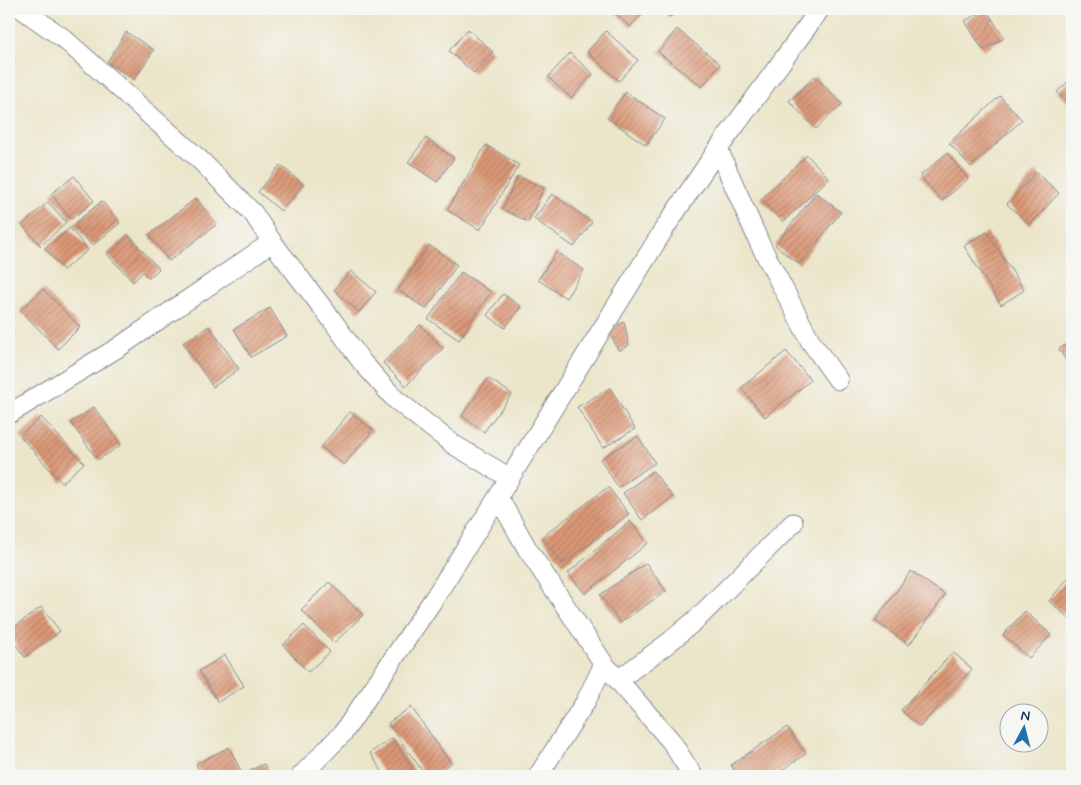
<svg xmlns="http://www.w3.org/2000/svg" width="1081" height="785" viewBox="0 0 1081 785" font-family="Mynerve,sans-serif">
<defs>
<pattern id="building-hatch" width="6" height="6" patternUnits="userSpaceOnUse" patternTransform="scale(1.25)"><rect width="6" height="6" fill="#db9876"/><path d="M-1 1l2-2M0 6l6-6M5 7l2-2" fill="none" stroke="#b17c64"/></pattern>
</defs>
<rect width="100%" height="100%" fill="#f6f6f2"/>
<filter id="ink" filterUnits="userSpaceOnUse"><feTurbulence type="fractalNoise" baseFrequency=".02" numOctaves="2"/><feDisplacementMap in="SourceGraphic" scale="10" xChannelSelector="R" yChannelSelector="G"/><feConvolveMatrix kernelMatrix="1 2 1 2 8 2 1 2 1" color-interpolation-filters="sRGB"/></filter>
<filter id="wash" filterUnits="userSpaceOnUse"><feTurbulence type="fractalNoise" baseFrequency=".0096" numOctaves="4" result="noise"/><feDisplacementMap in="SourceGraphic" scale="20" xChannelSelector="R" yChannelSelector="G"/><feGaussianBlur stdDeviation="1.12" result="paint"/><feColorMatrix in="noise" values="0 0 0 0 0 0 0 0 0 0 0 0 0 0 0 0 0 1.4 0 .05"/><feComposite in="paint" operator="in"/></filter>
<g filter="url(#wash)">
<rect width="100%" height="100%" fill="#ebe5c9"/>
<g id="blocks">
<!-- building -->
<path fill="url(#building-hatch)" d="M611,9h37l-18,18z
M661,9h17l-8,8z
M986,9l18,29 -21,12 -18,-29z
M468,29l25,23 -19,21 -25,-22z
M677,29l43,35 -18,23 -44,-35z
M606,31l32,29 -19,21 -32,-29z
M126,32l28,18 -20,30 -27,-18z
M570,53l23,21 -22,24 -23,-21z
M815,76l27,28 -26,25 -27,-28z
M1071,79l1,2v16l-5,5 -10,-10z
M626,92l39,27 -19,26 -39,-27z
M1000,96l22,24 -51,47 -22,-24z
M426,138l28,20 -17,24 -29,-20z
M486,145l33,20 -39,65 -33,-20z
M947,153l21,26 -26,22 -22,-25z
M807,155l22,23 -46,44 -22,-23z
M280,165l24,20 -23,26 -23,-19z
M1036,172l23,21 -29,32 -23,-21z
M74,176l20,25 -23,18 -20,-25z
M518,176l26,12 -16,34 -26,-13z
M816,193l25,19 -42,52 -24,-19z
M552,194l40,28 -18,25 -40,-28z
M196,198l21,26 -48,37 -20,-26z
M102,201l18,22 -28,23 -18,-22z
M48,202l18,20 -25,24 -19,-21z
M70,228l18,22 -25,20 -18,-22z
M987,232l37,58 -23,15 -37,-59z
M128,235l31,34 -10,9 -6,-6 -10,10 -26,-28z
M429,245l28,20 -31,44 -28,-19z
M556,252l28,18 -18,28 -28,-18z
M351,271l25,21 -17,20 -25,-22z
M461,272l30,20 -32,48 -31,-21z
M43,289l37,38 -22,22 -38,-39z
M503,294l18,13 -16,21 -18,-13z
M270,308l17,28 -36,21 -17,-28z
M624,322l5,23 -10,6 -11,-21z
M420,325l23,23 -37,38 -23,-23z
M209,326l30,43 -26,18 -30,-44z
M1072,341v30l-13,-22z
M786,351l25,29 -46,37 -24,-29z
M488,378l24,16 -28,38 -22,-16z
M610,388l25,41 -32,19 -26,-41z
M94,407l27,38 -23,15 -27,-37z
M350,412l23,18 -29,35 -23,-18z
M41,417l43,46 -22,20 -42,-47z
M638,436l17,27 -37,24 -18,-28z
M653,471l20,26 -31,23 -19,-27z
M608,487l21,27 -66,50 -21,-27z
M630,521l18,22 -63,51 -17,-21z
M646,563l20,28 -46,32 -20,-28z
M911,571l34,24 -36,50 -34,-24z
M1069,577l3,2v42l-23,-20z
M329,582l34,33 -29,28 -33,-33z
M41,607l19,24 -35,26 -16,-21v-5z
M1025,611l26,24 -22,23 -26,-23z
M304,625l26,27 -22,20 -25,-27z
M953,652l19,17 -52,58 -19,-17z
M225,655l19,31 -26,16 -19,-31z
M411,707l40,56 -19,13h-6l-38,-53z
M787,727l19,27 -33,22h-35l-7,-11z
M392,738l26,38h-33l-15,-23z
M229,747l14,28 -3,1h-38l-6,-12z
M264,764l6,12h-17l-3,-6z"/>
</g>
</g>
<g filter="url(#ink)">
<use href="#blocks" fill-opacity="0" stroke="#838a94" stroke-width="1"/>
<g fill="none" stroke-linecap="round" stroke-linejoin="round">
<defs>
<path id="street" d="M22,9l41,29 136,121 54,54 19,29
M718,149l42,95 51,98 27,38
M9,414l110,-67 153,-105 60,78 30,42 33,37 59,46 56,33
M498,497l30,53 76,114 67,77 22,35
M618,680l49,-36 31,-26 95,-95
M301,776l42,-43 92,-136 63,-100 168,-271 52,-77 102,-140
M538,776l48,-75 18,-37"/>
</defs>
<!-- street casing -->
<use href="#street" stroke="#838a94" stroke-width="21"/>
<!-- street -->
<use href="#street" stroke="#fff" stroke-width="19"/>
</g>
</g>
<!-- margin -->
<rect width="1081" height="785" fill="none" stroke="#f6f6f2" stroke-width="30"/>
<!-- north arrow -->
<g transform="translate(1024 728) rotate(7)"><circle r="24" fill="#f6f6f2" stroke="#9ea6b7"/>
<path d="M0-4L9 19L0 12L-9 19Z" fill="#1f6fb2"/>
<text y="-8" font-size="14" font-weight="bold" text-anchor="middle" fill="#1b2f5e">N</text>
</g>
</svg>
